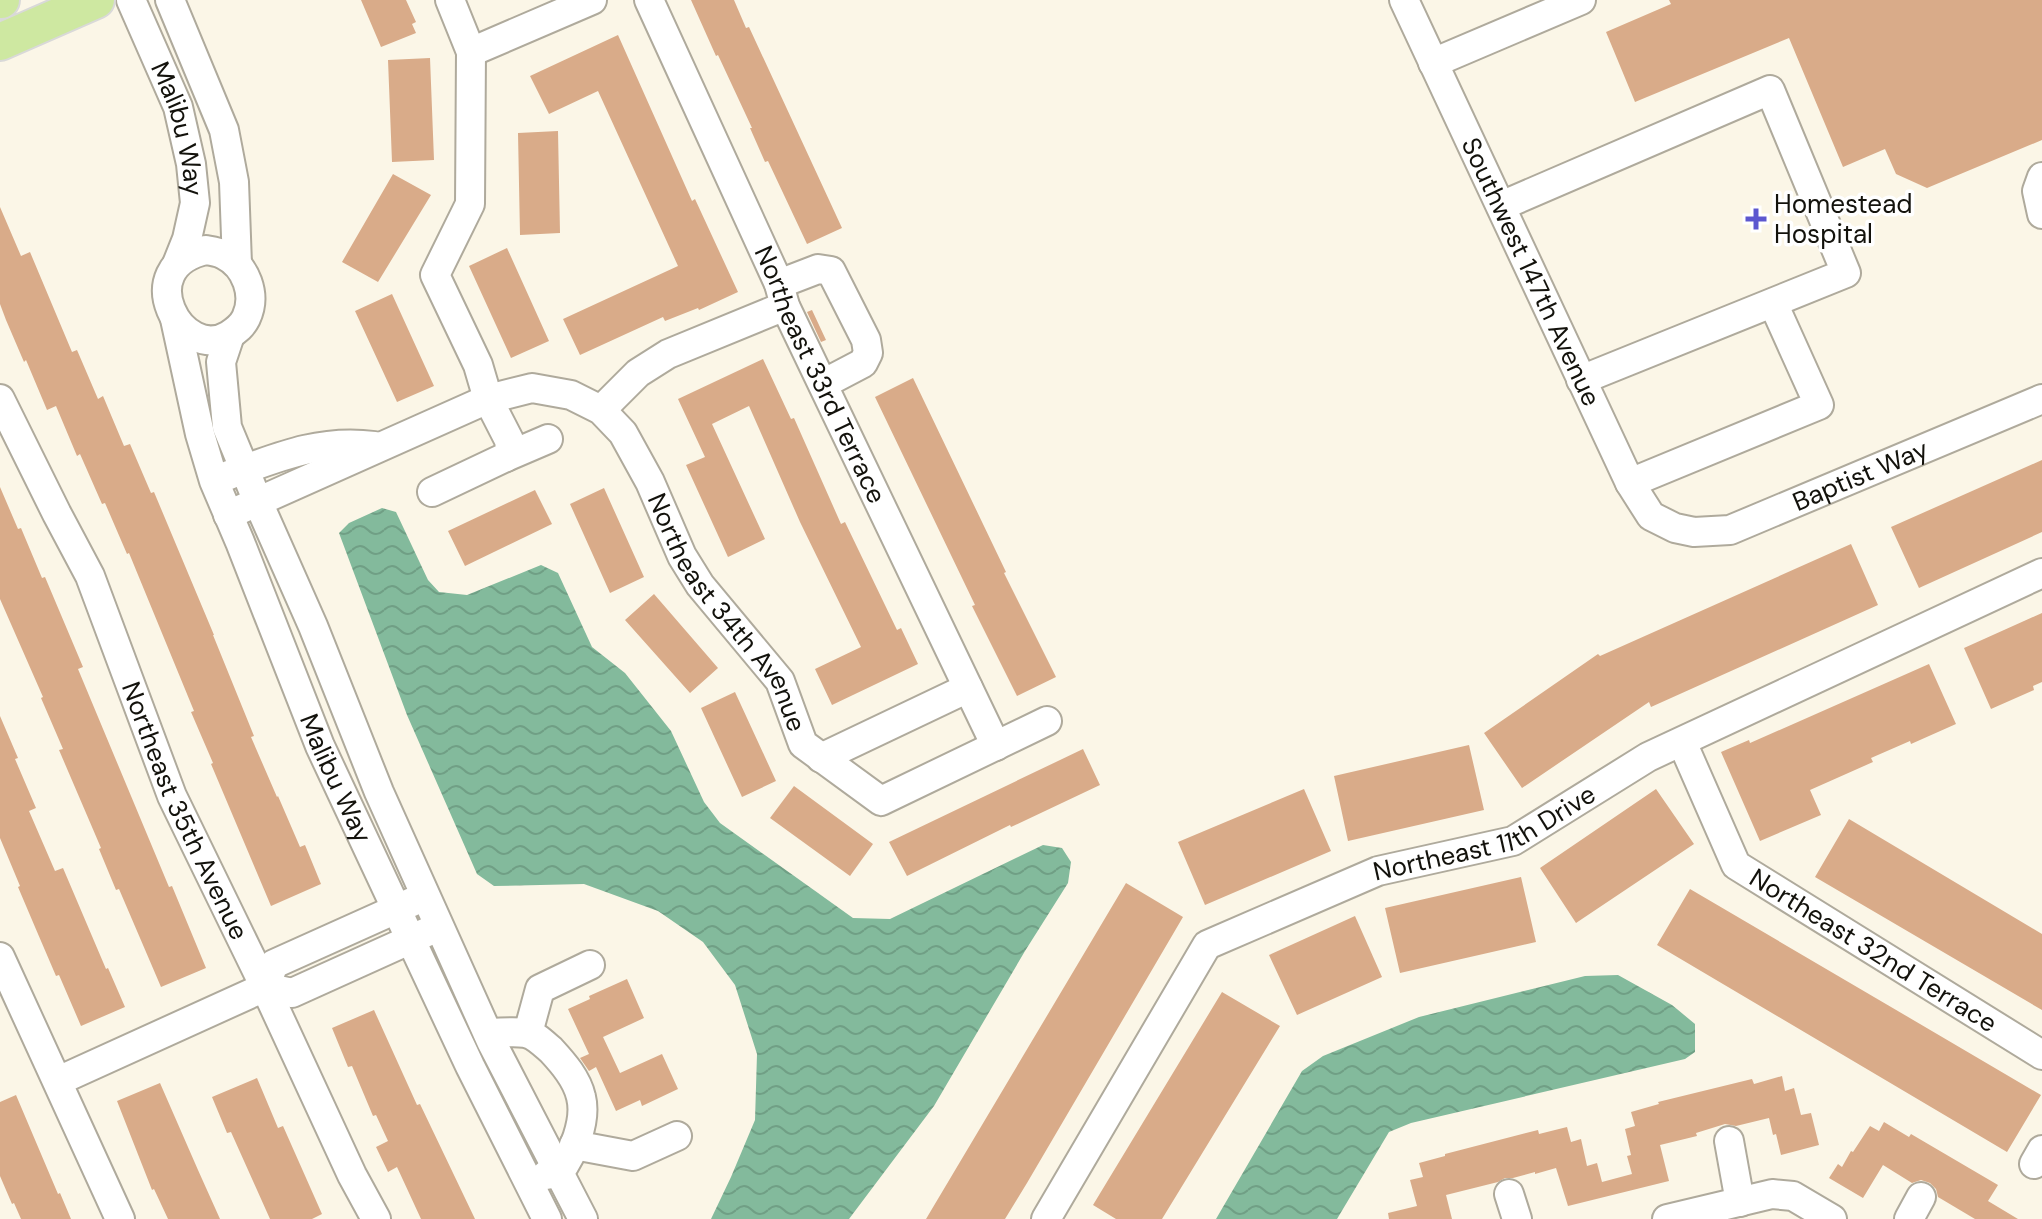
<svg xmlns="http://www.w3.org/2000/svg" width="2042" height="1219" viewBox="0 0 2042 1219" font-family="'DM Sans',sans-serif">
<defs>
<pattern id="water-waves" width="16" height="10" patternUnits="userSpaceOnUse" patternTransform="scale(2)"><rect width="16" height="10" fill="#83ba9c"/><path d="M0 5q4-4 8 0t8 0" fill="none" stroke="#709f85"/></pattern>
</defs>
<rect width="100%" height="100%" fill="#fbf6e7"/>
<!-- water -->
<path fill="url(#water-waves)" d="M382,508l14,4 32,68 11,12 28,3 74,-30 17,8 34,74 33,26 46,58 33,71 16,21 133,95 37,1 153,-74 19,3 9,14 -3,21 -43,68 -91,155 -85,113h-138l20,-42 24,-57 2,-66 -22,-69 -32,-43 -45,-31 -74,-27 -90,2 -17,-12 -70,-159 -68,-182 10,-10z
M1618,975l54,30 23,19v28l-10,7 -274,64 -22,9 -52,87h-121l86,-148 21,-15 96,-39 166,-41z"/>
<!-- building -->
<path fill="#d9ab89" d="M361,0h45l10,22 -4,2 4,9 -35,14z
M691,0h43l12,28 3,-1 93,201 -35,16 -39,-83 -3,1 -15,-34h2l-34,-73 -2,1z
M1669,0h373v140l-115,48 -31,-14 -11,-25 -42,18 -54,-129 -154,64 -29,-70 65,-28z
M618,35l74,166 3,-2 43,93 -39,18 -1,-2 -33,13 -2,-4 -83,38 -17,-36 115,-53 -80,-175 -49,23 -19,-38z
M430,58l4,102 -42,2 -4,-102z
M558,131l2,102 -40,2 -2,-102z
M393,174l38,21 -53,87 -36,-20z
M0,207l21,49 9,-4 42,100 5,-2 21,49 5,-3 21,50 6,-2 21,49 3,-1 60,143h-1l41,101 -3,1 26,60 1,-1 22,51 5,-2 16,39 -50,22 -60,-142 2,-1 -22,-51 3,-1 -65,-158 -2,1 -22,-51 -3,1 -22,-50 -3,2 -21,-50 -9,4 -21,-50 -2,2 -18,-42 -6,-16z
M507,248l42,93 -38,17 -42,-92z
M392,294l42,92 -37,16 -42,-91z
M812,310l14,30 -5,2 -14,-30z
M763,359l28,60 3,-1 47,106 4,-2 52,108 4,-2 17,36 -86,41 -17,-36 46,-22 -61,-125 -51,-116 -37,18 53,115 -37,18 -42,-92 19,-8 -27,-58z
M913,378l93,194 -2,1 52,104 -39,19 -45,-90 3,-1 -100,-208z
M2042,460v72l-123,56 -28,-61z
M0,487l18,42 3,-1 21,50 3,-1 38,90 -5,2 91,218 3,-1 34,82 -45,19 -42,-98 -3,1 -17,-41 2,-1 -42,-98 4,-1 -22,-51 2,-1 -43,-98z
M604,488l40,89 -34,16 -40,-89z
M535,490l17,34 -87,42 -17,-35z
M1851,544l27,61 -227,102 -2,-5 -127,86 -38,-55 114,-79 2,2z
M654,594l64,74 -28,25 -65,-73z
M2042,613v69l-9,4 1,4 -43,19 -27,-61z
M1929,664l27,60 -45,20 -1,-3 -39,17 2,4 -63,28 11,25 -61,26 -39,-89 28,-12 1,3z
M735,692l41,89 -34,16 -41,-89z
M0,716l18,42 -3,1 21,49 -7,3 26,60 8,-3 43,101 2,-1 17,39 -44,19 -22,-51 -3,1 -21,-49 -17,-40 2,-1 -20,-48z
M1469,745l15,65 -136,31 -14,-65z
M1083,749l17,36 -89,42 -1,-2 -103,51 -18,-34z
M794,786l79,58 -23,32 -80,-58z
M1304,789l27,62 -126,54 -27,-63z
M1656,789l38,55 -118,79 -36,-55z
M1849,819l193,115v76l-227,-133z
M1521,877l15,65 -136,31 -15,-65z
M1126,883l57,34 -156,266 -22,36h-79z
M1690,889l351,206 -34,57 -350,-207z
M1355,916l27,61 -85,38 -28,-60z
M627,979l17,39 -41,19 17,36 42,-19 16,35 -36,17 -2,-6 -24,11 -20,-44 -7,4 -9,-13 9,-4 -21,-45 22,-10 -1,-3z
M1222,992l58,34 -118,193h-46l-23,-14z
M374,1010l43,95 3,-1 55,115h-54l-24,-52 -9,5 -12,-25 12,-6 -12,-26 -3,1 -21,-50 -4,1 -16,-39z
M1782,1076l3,15 9,-3 7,27 10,-2 8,32 -38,10 -5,-21 -3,1 -4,-17 -33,8 -11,-2 -29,9 1,3 -37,9 9,36 -101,25 -12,-38 -21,6v-2l-22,6h-8l-7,4 -52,13 6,24h-63l-1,-6 29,-7 -7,-26 13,-3 -4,-14 26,-7v-2l93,-24 1,4 28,-7 4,15 10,-3 6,27 10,-3 5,19 30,-8 -5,-18 4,-1 -6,-26 10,-3 -4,-14 28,-8 -1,-2 94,-23 2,5z
M257,1078l21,50 5,-2 39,88 -10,5h-42l-39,-87 -4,1 -15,-36z
M160,1083l38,87 22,49h-52l-14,-30 -2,1 -35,-89z
M16,1095l42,99 2,-1 11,26h-50l-7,-16 -2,1 -12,-28v-74z
M1884,1122l25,15 2,-3 87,51 -10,16 30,18h-43l-37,-22 -2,-8 -6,-6 -9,-3 -9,3 -29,-18 -20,33 -34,-20 9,-14 4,3 9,-16 2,1 17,-26 9,5z"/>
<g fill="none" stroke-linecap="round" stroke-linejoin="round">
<defs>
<g id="minor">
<path id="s1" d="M131,0l47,107 13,57 4,39 -8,36 -10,25"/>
<path d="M170,0l54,130 10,52 3,82"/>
<path id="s2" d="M649,0l130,284 6,22 211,440"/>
<path id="s3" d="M1404,0l226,483 21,33 24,12 19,4 36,-2 312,-131"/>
<path d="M471,52l121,-52"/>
<path d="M1433,63l148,-63"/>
<path d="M2042,177l-5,14 5,23"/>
<path d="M1501,206l269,-116 76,183 -265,107"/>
<path d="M206,250c6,1 13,2 18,5 22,11 33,40 22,63 -4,8 -9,12 -17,17 -47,29 -100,-68 -23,-85z"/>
<path d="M779,284l39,-15 13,2 35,69 2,13 -5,10 -40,21"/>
<path id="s4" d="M175,319l25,115 14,47 26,61 80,204 150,320 77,153"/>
<path d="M230,335l-9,27 6,65 31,75 55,124 66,166 112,249 92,178"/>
<path id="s5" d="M0,399l57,115 33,62 82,220 93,191 87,188 24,44"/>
<path d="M601,410l37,-37 30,-19 117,-48"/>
<path d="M506,457l42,-18"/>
<path d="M229,475c49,-18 91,-36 145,-29"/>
<path d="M1630,483l189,-78 -46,-102"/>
<path d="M432,492l74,-35 4,-8 -1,-9 -21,-41 -10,-34 -43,-90 35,-71 1,-152 -21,-52"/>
<path id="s6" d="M228,515l260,-116 44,-11 39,7 30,15 22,23 27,49 32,74 18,29 80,96 23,63 78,57 166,-80"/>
<path id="s7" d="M1682,742l54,123 306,190"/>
<path d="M821,758l147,-70"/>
<path d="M0,957l120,262"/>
<path d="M265,987l9,-23 138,-62"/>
<path d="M488,1033c12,0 26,-2 37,0 9,1 19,11 26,17 12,13 26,29 30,47 6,24 -8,57 -22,76l-13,2"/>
<path d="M528,1033l12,-44 50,-24"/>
<path d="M58,1081l207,-94 27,6 135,-61"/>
<path d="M1729,1141l11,61"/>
<path d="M574,1145l59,11 44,-20"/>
<path d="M2034,1164l8,-14"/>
<path d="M1509,1194l8,25"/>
<path id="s8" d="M1046,1219l161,-274 171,-74 135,-30 135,-84 394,-184"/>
<path d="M1667,1219l105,-25 21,2 39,23"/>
<path d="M1909,1219l12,-22"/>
</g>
<path id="major" d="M0,0h1
M0,42l96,-42"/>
</defs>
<!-- minor casing -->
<use href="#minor" stroke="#afaa9c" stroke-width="32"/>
<!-- major casing -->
<use href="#major" stroke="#d9d9d8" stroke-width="40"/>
<!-- minor -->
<use href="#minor" stroke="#fff" stroke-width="28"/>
<!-- major -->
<use href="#major" stroke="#cee8a1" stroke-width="36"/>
</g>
<!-- markers -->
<path fill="#5c57cf" stroke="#fff" stroke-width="3" d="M1752 207h8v8h8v8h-8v8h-8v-8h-8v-8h8z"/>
<g text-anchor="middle" stroke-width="7" stroke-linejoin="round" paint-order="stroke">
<!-- street labels -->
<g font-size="26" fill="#13120c" stroke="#fff">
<text dy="9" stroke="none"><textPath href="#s1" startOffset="138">Malibu Way</textPath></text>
<text dy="9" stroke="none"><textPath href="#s3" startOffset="300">Southwest 147th Avenue</textPath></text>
<text dy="9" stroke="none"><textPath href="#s2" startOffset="412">Northeast 33rd Terrace</textPath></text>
<text dy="9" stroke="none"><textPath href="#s3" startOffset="796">Baptist Way</textPath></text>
<text dy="9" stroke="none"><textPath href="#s6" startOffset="644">Northeast 34th Avenue</textPath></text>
<text dy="9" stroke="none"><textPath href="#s4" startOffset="488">Malibu Way</textPath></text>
<text dy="9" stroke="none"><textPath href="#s5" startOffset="452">Northeast 35th Avenue</textPath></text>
<text dy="9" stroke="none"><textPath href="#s8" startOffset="618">Northeast 11th Drive</textPath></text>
<text dy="9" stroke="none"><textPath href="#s7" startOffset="296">Northeast 32nd Terrace</textPath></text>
</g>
<!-- poi labels -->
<g font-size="26" fill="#13120c" stroke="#fff" text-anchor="start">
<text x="1774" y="213">Homestead<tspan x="1774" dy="30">Hospital</tspan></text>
</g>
</g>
</svg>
